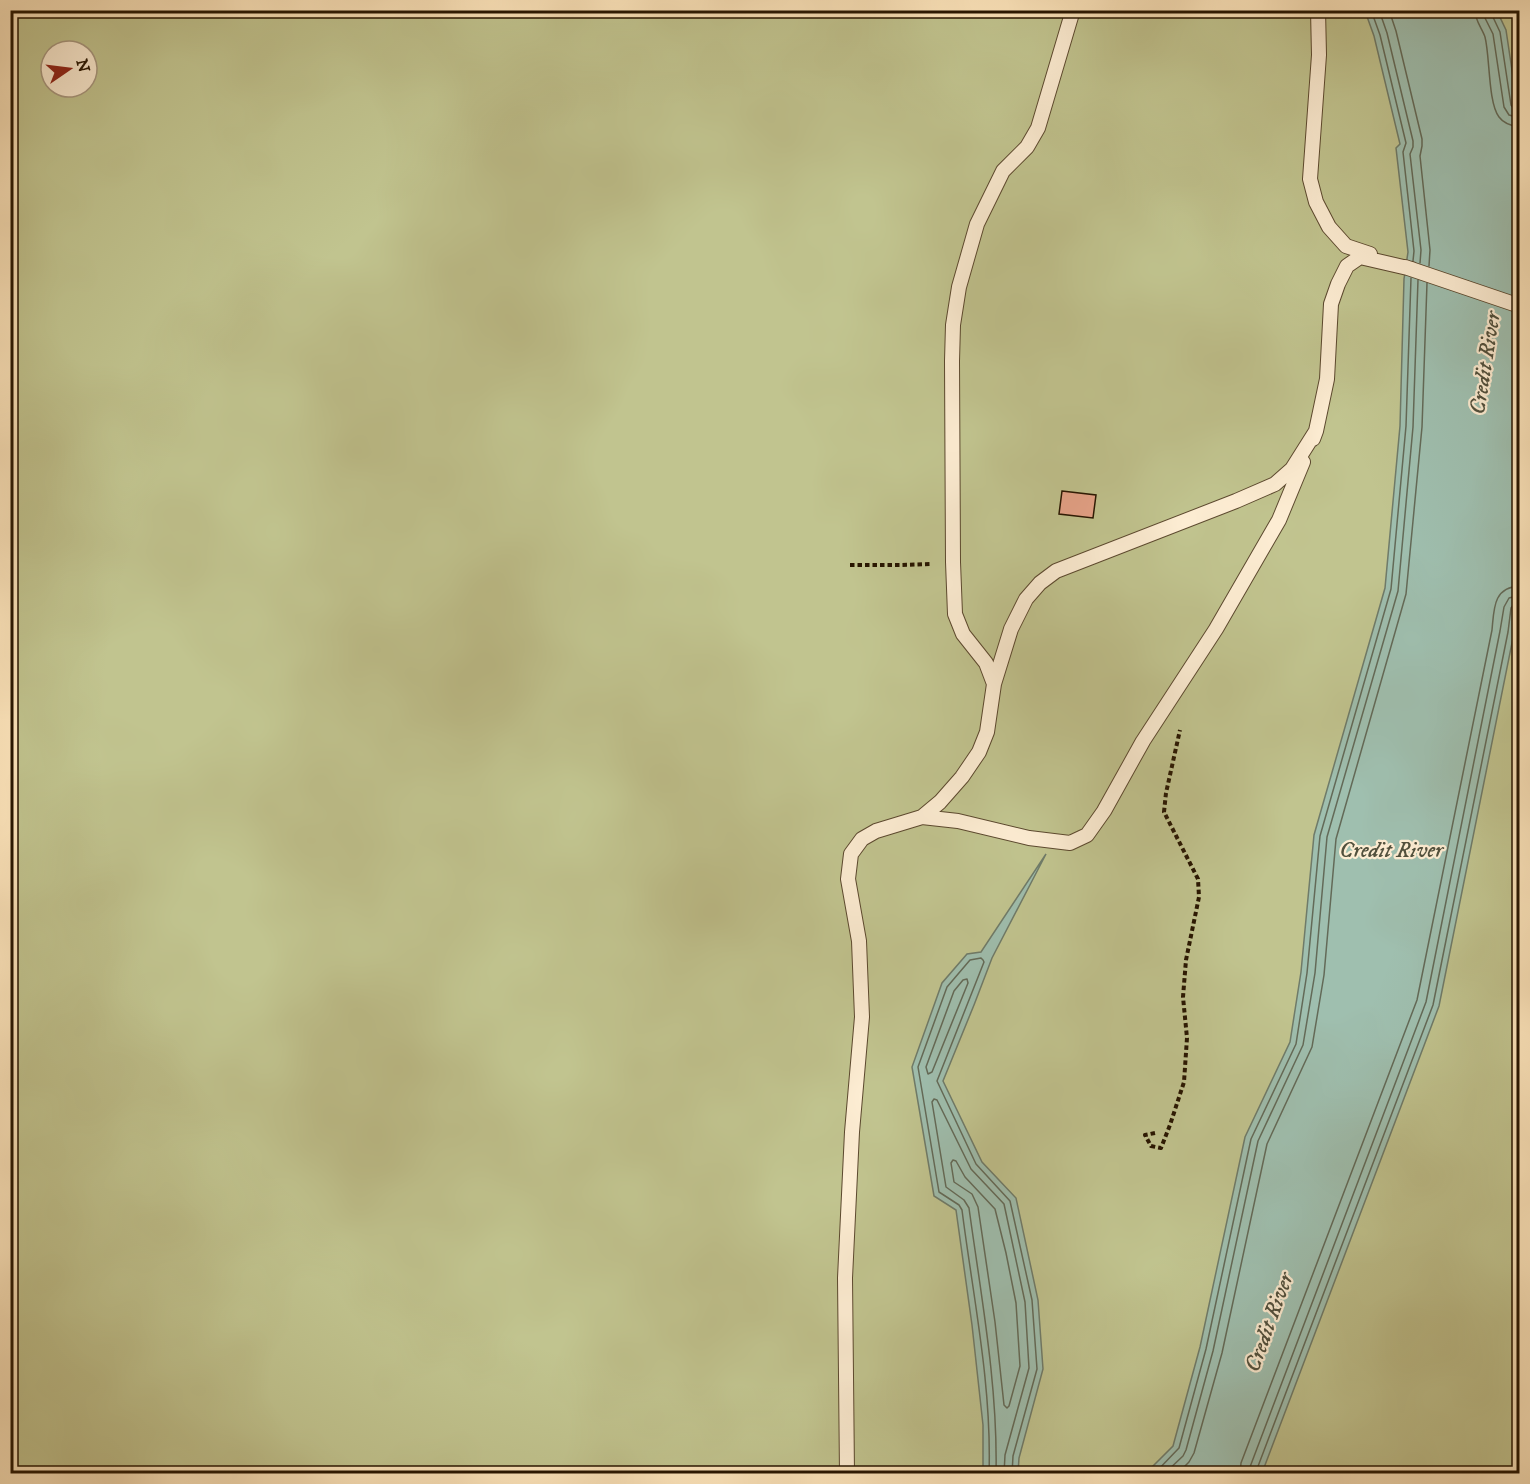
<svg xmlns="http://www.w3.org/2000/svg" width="1530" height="1484" viewBox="0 0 1530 1484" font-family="'IM FELL DW Pica',serif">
<rect width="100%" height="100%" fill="#fce4bb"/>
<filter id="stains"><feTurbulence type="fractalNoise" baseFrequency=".00333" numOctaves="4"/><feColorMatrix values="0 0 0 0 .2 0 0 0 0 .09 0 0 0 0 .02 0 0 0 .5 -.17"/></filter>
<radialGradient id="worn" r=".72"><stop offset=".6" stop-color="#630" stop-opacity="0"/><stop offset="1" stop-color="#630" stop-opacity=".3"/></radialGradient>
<!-- green -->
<path fill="#c1c48f" stroke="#746c48" stroke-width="1.5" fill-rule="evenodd" d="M10,11h1509v1462h-1508zM51,51h36v36h-36z"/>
<!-- water -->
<path fill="#9fbfaf" stroke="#6f7b69" stroke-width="1.5" d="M1365,11h132l9,19 14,94 -1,460 -5,49 -75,373 -177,467 -117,1 28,-28 27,-99 45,-210 45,-95 11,-70 13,-137 71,-247 15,-162 4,-147 4,-27 -12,-104 4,-4 -26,-108z
M1046,854l-54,104 -18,47 -31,76 39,81 34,36 22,102 5,69 -24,89 -1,15h-35v-48l-11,-100 -16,-115 -22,-14 -22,-129 30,-84 25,-29 14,-2z"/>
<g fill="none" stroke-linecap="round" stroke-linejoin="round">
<!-- shore -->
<path stroke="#636a58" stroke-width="1.5" d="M1371,10l9,25 26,108 -3,9 11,99 -1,10
M1379,10l8,23 26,108v6l-3,7 11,96 -1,13
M1389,10l7,21 26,108v7l-2,10 10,94 -1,16
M1475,10c0,11 7,18 10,27 5,19 3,66 14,80 5,7 12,9 21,10
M1484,10l1,8 8,16 11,73 5,8 11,3
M1492,10v5l8,17 11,73 3,4 6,1
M967,979l1,4 -36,89 -4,2 -2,-7 28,-76 9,-11z
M953,1160l3,1 9,16 30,32 11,44 10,50 4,63 -11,40 -2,2 -3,-3 -9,-83 -17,-115 -6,-13 -18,-12 -3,-19z
M989,1474c3,-89 -16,-177 -27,-264l-3,-5 -20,-13 -21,-125 29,-80 23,-27 11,-2 2,2 1,2 -47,119 39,83 34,37 22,99 5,69 -24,87 -1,18
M996,1474c2,-89 -15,-178 -27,-266l-5,-8 -18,-13 -14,-85 2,-3 3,1 34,69 33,35 21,98 4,66 -24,87 -1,19
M1154,1474l25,-26 27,-99 45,-210 45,-95 11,-71 13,-137 71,-247 15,-163 5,-148
M1164,1474l19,-18 3,-6 27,-99 45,-210 45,-96 12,-72 12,-136 71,-246 15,-164 5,-147
M1177,1474l12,-12 5,-9 28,-100 45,-209 45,-97 12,-72 12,-136 70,-245 16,-167 5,-144
M1240,1474l1,-11 176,-463 75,-370c2,-21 1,-43 28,-44
M1249,1474l1,-7 176,-465 74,-371 4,-24 5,-9 11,-3
M1257,1474v-5l176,-464 75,-373 3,-24 3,-4 6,-1"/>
</g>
<!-- building -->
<path fill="#e8a48a" stroke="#271500" stroke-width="1.5" d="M1062,491l34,4 -3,23 -34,-4z"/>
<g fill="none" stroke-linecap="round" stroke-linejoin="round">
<defs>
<path id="lane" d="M1318,10l1,45 -9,124 6,23 13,25 17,19 24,8
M1405,267l115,39
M1313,439l3,-8 11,-52 4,-75 7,-20 9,-18 13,-9 52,12
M994,684l-8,-21 -23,-29 -8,-20 -2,-52 -1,-201 1,-36 6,-38 18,-63 26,-53 24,-24 11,-19 35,-118
M922,817l36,4 71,17 41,5 17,-8 17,-24 39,-70 73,-112 63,-109 24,-58
M847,1474l-2,-196 7,-146 10,-115 -3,-76 -11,-62 3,-25 11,-15 14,-8 46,-14 18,-15 22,-25 17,-25 8,-20 7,-48 17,-55 15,-30 14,-16 16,-12 180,-70 39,-17 17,-15 24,-38"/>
</defs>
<!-- lane casing -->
<use href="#lane" stroke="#5c492f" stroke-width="16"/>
<!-- path -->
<path stroke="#271500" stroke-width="4" stroke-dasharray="4.5 3" stroke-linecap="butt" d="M850,565h51l30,-1
M1155,1133l-10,2 6,11 10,2 9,-23 14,-43 3,-44 -4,-41 3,-37 13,-63 -1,-18 -34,-67 2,-19 14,-63"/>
<!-- lane -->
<use href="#lane" stroke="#fdedd3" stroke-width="14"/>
</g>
<g text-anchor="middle" stroke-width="4.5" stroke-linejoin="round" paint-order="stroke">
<!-- water labels -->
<g font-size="22" font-style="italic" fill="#51503d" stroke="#fdedd3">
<text transform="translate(1484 363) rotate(-81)" y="8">Credit River</text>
<text x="1391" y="857">Credit River</text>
<text transform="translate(1268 1322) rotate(-70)" y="8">Credit River</text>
</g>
</g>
<!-- margin -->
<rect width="1530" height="1484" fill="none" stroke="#fce4bb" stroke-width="36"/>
<rect x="12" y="12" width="1506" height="1460" fill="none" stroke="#271500" stroke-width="3"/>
<rect x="18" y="18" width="1494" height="1448" fill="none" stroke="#271500" stroke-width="1.5"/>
<!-- north arrow -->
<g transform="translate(69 69) rotate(76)"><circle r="28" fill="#fdedd3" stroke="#a7977f" stroke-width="1.5"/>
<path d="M0-4.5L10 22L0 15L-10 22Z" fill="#8f2418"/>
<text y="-9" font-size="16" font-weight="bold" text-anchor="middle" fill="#271500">N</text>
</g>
<rect width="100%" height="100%" filter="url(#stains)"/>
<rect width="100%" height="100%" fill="url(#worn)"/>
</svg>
